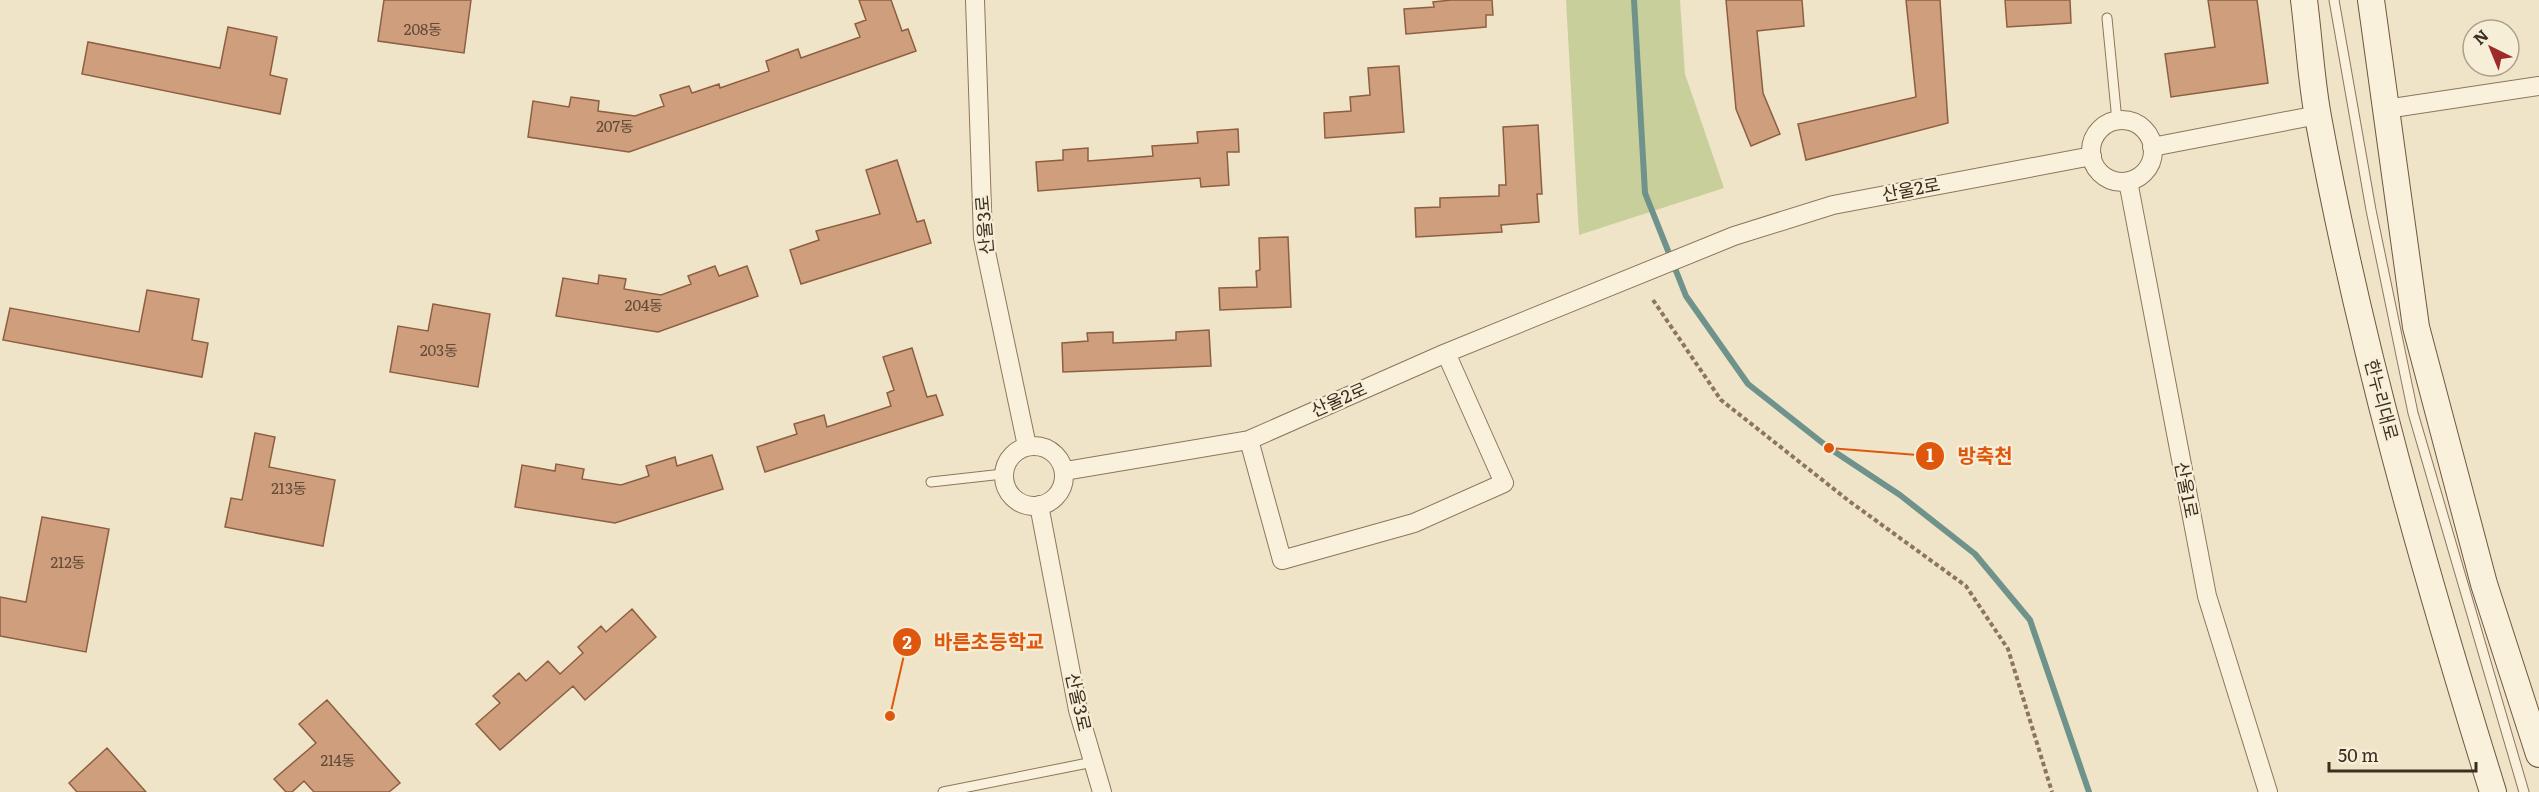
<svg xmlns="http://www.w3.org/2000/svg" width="2539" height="792" viewBox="0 0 2539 792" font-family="Literata,'Noto Sans KR',serif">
<rect width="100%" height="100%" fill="#f0e4c8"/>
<!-- green -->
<path fill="#c9cf9b" d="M1566,0h114l5,74 39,114 -145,47z"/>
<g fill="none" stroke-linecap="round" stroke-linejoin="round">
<!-- stream -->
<path stroke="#6f938a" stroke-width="6" d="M1634,0l11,193 41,103 62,88 81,64 71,47 75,59 55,66 59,172"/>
</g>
<!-- building -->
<path fill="#cf9f7d" stroke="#8d5f41" stroke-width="1.5" d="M384,0h87l-7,53 -86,-12z
M859,0h32l11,31 6,-2 8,22 -287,101 -101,-15 5,-36 36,6 2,-10 28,4 -1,10 37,5 29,-10 -4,-11 29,-9 3,7 27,-9 1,4 49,-17 -3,-10 32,-12 3,9 59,-21 -5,-13 11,-4z
M1451,0h41l1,15h-7v12l-80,7 -2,-25 30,-2 -1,-5z
M1726,0h76l2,26 -47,5 6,62 17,41 -29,12 -15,-37z
M1906,0h34l8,123 -142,37 -8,-36 118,-27z
M2005,0h65l1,23 -64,4z
M2208,0h49l11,83 -97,14 -6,-43 50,-7z
M228,27l49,10 -7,38 17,4 -7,35 -198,-40 6,-32 132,26z
M1399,66l5,66 -79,6 -1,-25 27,-2 -1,-14 20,-2 -2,-27z
M1538,125l4,69h-5l2,28 -38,3 1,7 -86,5 -1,-29 25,-1v-9l59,-2v-11h7l-3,-58z
M1238,129l1,23h-12l2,33 -28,2 -1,-9 -162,13 -2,-29 27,-2v-10l25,-2v13l65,-5 -1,-10 46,-3 -1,-11z
M897,160l20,62 7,-2 7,23 -130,41 -11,-34 29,-10 -3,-9 64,-17 -14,-44z
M1288,237l3,70 -71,3 -1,-22 38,-1 -1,-16 4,-1 -1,-32z
M715,266l4,10 28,-10 11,30 -100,36 -102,-16 7,-38 35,6 1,-9 27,4 -2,10 37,6 30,-11 -3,-8z
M147,290l52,9 -7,41 16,3 -6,34 -199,-37 7,-32 129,24z
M433,304l57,10 -12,73 -88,-15 8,-46 30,5z
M1209,330l2,36 -148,6 -1,-29 26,-2 -1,-8 26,-1v11l63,-3v-8z
M912,348l15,49 9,-2 7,20 -178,57 -8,-25 40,-13 -3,-10 30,-9 3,12 64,-21 -4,-13 7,-3 -11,-33z
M255,433l20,4 -6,30 66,13 -12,66 -98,-19 6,-29 11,2z
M712,455l11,34 -108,34 -100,-16 7,-42 33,6 1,-7 28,5 -2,10 39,6 28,-9 -3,-10 29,-9 2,9z
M42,517l67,12 -23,123 -86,-16v-39l26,5z
M632,609l24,28 -71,63 -12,-14 -73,64 -24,-26 24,-21 -7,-7 26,-23 7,8 22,-20 12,13 23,-21 -5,-6 23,-21 5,6z
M327,700l73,83 -11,9h-75l-10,-11 -12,11h-6l-12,-13 42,-36 -17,-19z
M107,748l39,44h-69l-8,-9z"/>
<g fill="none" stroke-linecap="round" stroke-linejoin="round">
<defs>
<path id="lane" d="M2334,0l37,210 42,203 111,379
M2107,18l10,103
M931,482l72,-8
M943,792l150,-30"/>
<path id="street" d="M975,0l8,238 44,208
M2386,109l153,-23
M2091 151a31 31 0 1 1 62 0a31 31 0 1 1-62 0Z
M2152,147l166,-32
M2128,181l79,415 61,196
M1249,440l33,120 132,-37 90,-40 -58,-130
M1004 476a30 30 0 1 1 60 0a30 30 0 1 1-60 0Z
M1065,471l184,-31 197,-87 288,-117 99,-31 259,-49
M1039,505l39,205 24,82"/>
<path id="secondary" d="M2304,0c5,39 7,79 14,117 42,229 106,453 175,675
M2371,0l45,327 68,257 55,170"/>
</defs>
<!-- lane casing -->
<use href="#lane" stroke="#8d765c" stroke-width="11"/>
<!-- street casing -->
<use href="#street" stroke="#8d765c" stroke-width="20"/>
<!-- secondary casing -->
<use href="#secondary" stroke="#6f573f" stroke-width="28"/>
<!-- path -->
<path stroke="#8d765c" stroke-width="4" stroke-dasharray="4.5 3" stroke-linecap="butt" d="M1653,300l68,100 128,101 117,85 42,63 44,143"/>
<!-- lane -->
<use href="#lane" stroke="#faf1dc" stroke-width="9"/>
<!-- street -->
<use href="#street" stroke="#faf1dc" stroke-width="18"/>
<!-- secondary -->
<use href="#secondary" stroke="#faf1dc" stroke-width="26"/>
</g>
<g text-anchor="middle" stroke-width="4.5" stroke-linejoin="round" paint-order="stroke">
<!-- number labels -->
<g font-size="15" fill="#624a37">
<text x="423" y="35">208동</text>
<text x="615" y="132">207동</text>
<text x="644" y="311">204동</text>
<text x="439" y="356">203동</text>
<text x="289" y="494">213동</text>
<text x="68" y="568">212동</text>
<text x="338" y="766">214동</text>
</g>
<!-- street labels -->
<g font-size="18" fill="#3d2e20" stroke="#f7eed8">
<text transform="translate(1911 190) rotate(-11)" y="6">산울2로</text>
<text transform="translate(985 225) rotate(-95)" y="6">산울3로</text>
<text transform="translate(1339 400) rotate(-24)" y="6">산울2로</text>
<text transform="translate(2381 400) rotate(75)" y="6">한누리대로</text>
<text transform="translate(2186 490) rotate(79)" y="6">산울1로</text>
<text transform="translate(1078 702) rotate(77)" y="6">산울3로</text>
</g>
</g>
<!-- callouts -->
<path fill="none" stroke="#df570d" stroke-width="2" d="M1829 448L1930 456M890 716L907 642"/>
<g fill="#df570d" stroke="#f7eed8" stroke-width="2">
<circle cx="1829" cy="448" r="6"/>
<circle cx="890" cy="716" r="6"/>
<circle cx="1930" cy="456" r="15"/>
<circle cx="907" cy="642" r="15"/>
</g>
<g font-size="18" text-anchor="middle" font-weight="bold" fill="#fff">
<text x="1930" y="462">1</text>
<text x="907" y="649">2</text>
</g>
<g font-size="20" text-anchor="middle" font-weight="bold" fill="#df570d" stroke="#f7eed8" stroke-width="4.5" stroke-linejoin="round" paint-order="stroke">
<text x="1985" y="463">방축천</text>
<text x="989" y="649">바른초등학교</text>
</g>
<!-- north arrow -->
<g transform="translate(2491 48) rotate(317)"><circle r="28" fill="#f7eed8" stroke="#ada18e" stroke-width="1.5"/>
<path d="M0-4.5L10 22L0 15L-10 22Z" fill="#9e2a2b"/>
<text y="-9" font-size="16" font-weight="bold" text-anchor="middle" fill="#3d2e20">N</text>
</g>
<!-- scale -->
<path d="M2329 762v9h147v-9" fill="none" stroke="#3d2e20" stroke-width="3"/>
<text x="2338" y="762" font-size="18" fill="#3d2e20" stroke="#f7eed8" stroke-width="4.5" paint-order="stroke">50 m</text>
</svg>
